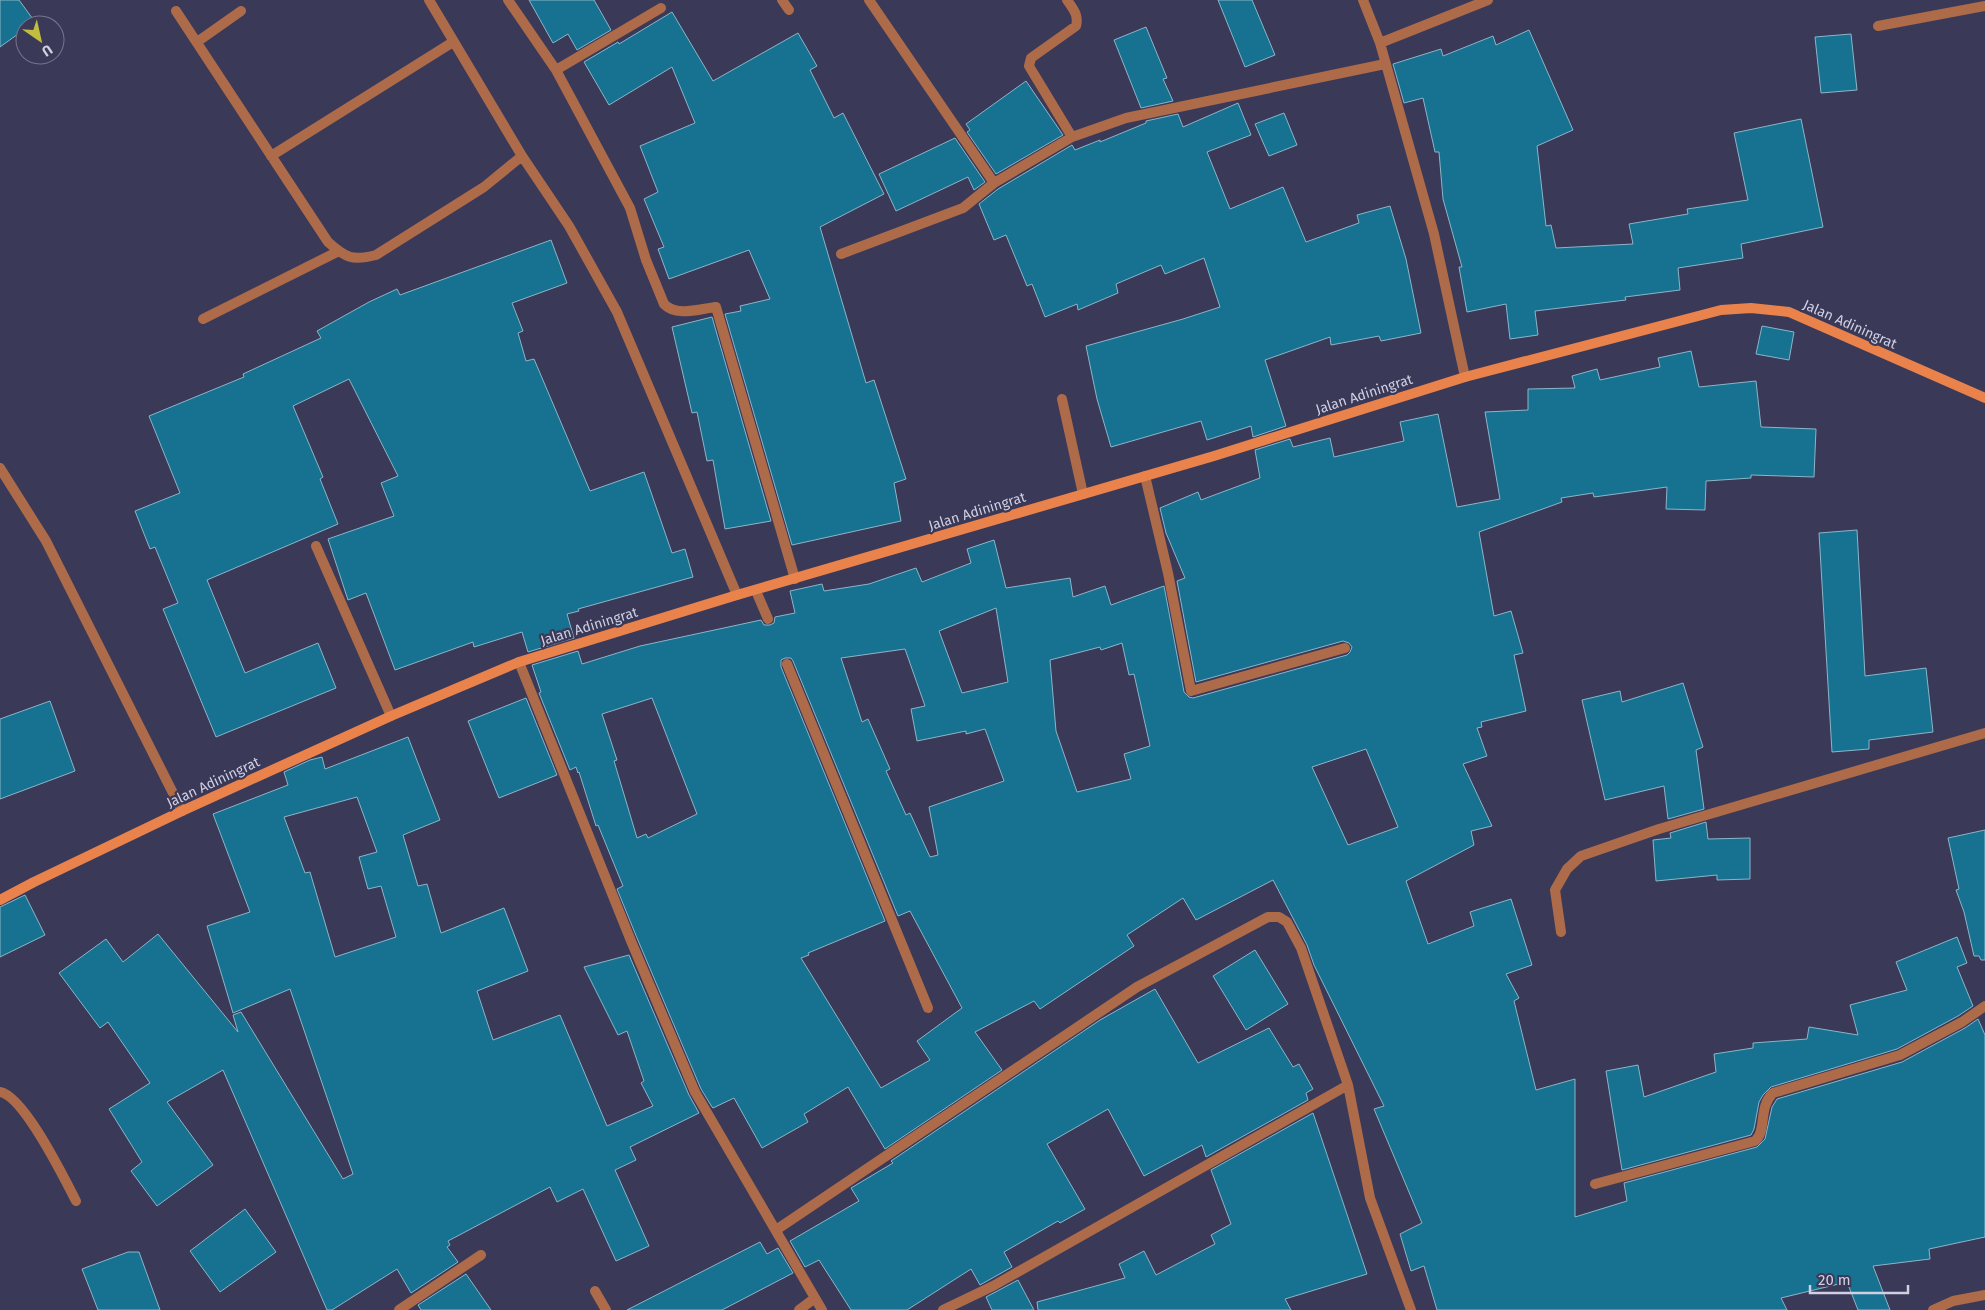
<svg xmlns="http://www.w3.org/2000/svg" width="1985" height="1310" viewBox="0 0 1985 1310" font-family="'Fira Sans',sans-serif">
<rect width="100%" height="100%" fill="#3b3958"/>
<!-- building -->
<path fill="#177291" stroke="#8bb5c8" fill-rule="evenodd" d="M0,0h19l16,22 -4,3h-6v4l-25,18z
M529,0h65l17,30 -34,20 -9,-16 -15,9z
M1218,0h34l23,55 -30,12z
M672,12l41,69 85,-48 19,33 -7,4 24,48 9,-5 41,81 -64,33 46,156 8,-3 32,99 -12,4 7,38 -109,24 -67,-231 16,-3 -1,-5 30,-7 -21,-49 -80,29 -11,-30 6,-2 -20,-48 14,-7 -18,-46 55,-23 -23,-56 -63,38 -25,-43 34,-20 1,2z
M1146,27l21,51 -4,1 10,22 -32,7 -27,-68z
M1529,30l44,100 -36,16 9,80 5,-1 5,23 77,-4 -4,-20 59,-10 -1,-5 61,-9 -14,-67 67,-14 22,108 -82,17 2,14 -65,10 2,22 -55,7 1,3 -91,11 3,24 -28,4 -4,-35 -39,8 -8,-45h3l-19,-68 -4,-47h-4l-12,-54 -19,5 -11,-39 48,-15 2,7 50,-20 3,9z
M1851,34l6,56 -36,3 -6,-56z
M1026,81l37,54 -67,39 -29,-42 3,-2 -4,-6z
M1238,103l13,32 -44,17 23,57 53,-22 23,55 53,-19 -2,-8 33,-9 16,53 15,74 -40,8 -2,-5 -48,9 -1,-8 -65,23 21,66 -33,11 -2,-11 -44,14 -6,-19 -90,26 -14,-48 -11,-53 97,-27 37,-12 -16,-49 -39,16 -4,-9 -45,19 2,9 -40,17 -1,-6 -32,13 -13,-33 -5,2 -21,-51 -12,5 -15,-36 19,-15 74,-44 3,5 25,-10v2l46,-19v-2l32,-7 5,13z
M1284,113l13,32 -28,11 -14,-32z
M955,138l30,44 -11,8 -6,-13 -72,34 -17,-37z
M551,240l16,43 -55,20 11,28 -5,2 8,28 8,-2 56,132 54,-19 28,81 13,-4 8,28 -115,32 1,2 -12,3 7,24 -46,14 -6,-20 -48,15 -1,-5 -78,28 -29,-77 -18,7 -20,-61 66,-23 -13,-33 17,-7 -49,-97 -56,27 30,71 -3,2 18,45 -131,56 38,93 73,-30 18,45 -120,49 -53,-128 15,-6 -23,-56 -5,2 -15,-38 45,-18 -31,-77 95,-39 -1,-3 78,-36 -4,-7 52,-29 28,-13 3,6z
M712,317l59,204 -46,8 -12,-69 -6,1 -10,-49 -5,1 -20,-86z
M1762,326l32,6 -5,28 -33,-6z
M1691,351l8,36 57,-6 5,46 55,2 -2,48 -63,-2v3l-45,3 -1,29 -39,-1 1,-22 -73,10 -1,-4 -32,5 1,4 -83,30 15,84 17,-5 12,42 -9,2 12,56 -45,11 1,5 -5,1 10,28 -24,8 29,62 -21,5 3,14 -68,36 22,63 46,-18 -4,-14 41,-13 21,66 -26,9 13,24 -5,3 22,89 39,-11v138l52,-16 -3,-18 133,-36 8,-8 7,-32 5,-8 125,-37 63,-34 13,-9 7,16v202l-56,12 1,10 -57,7 17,44h-32l-11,-28 -66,16 6,12h-350l-13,-44 -13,5 -11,-37 22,-11 -48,-114 10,-3 -70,-141 -7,-20 -34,-65 -77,40 -13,-22 -56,37 7,11 -94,63 -6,-8 -59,31 27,38 -117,79 -37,-62 -44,27 4,8 -46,26 -28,-50 -21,10 -1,-1 -11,-18 -64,-151 -20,-49 6,-3 -25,-61 -2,1 -17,-54 -1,1 -2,-6 -6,3 -31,-77 2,-1 -9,-27 46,-14 4,13 58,-18 121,-26 3,5h6l4,-2 1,-6 20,-4 -5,-22 32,-7 2,7 45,-7 47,-16 6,14 49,-19 -4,-14 27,-9 12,48 64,-10 3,19 32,-11 6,19 53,-19 20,106 5,5 4,1 154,-43 3,-3 2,-5 -3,-4 -6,-2 -147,41 -19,-101 8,-3 -19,-45 -6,-25 38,-16 3,8 59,-22 -5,-28 35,-11 3,8 37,-9 4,19 70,-16 -4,-19 38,-8 19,93 43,-8 -15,-87 43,-2v-21l47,-1 -3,-12 25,-7 3,11 60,-13 -2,-9zM996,608l12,74 -46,11 -23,-62zM1122,643l7,32 5,-1 16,72 -26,8 7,25 -54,13 -21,-61 -6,-71 50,-13 1,3zM905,649l20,57 -14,3 6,32 49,-10v3l19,-5 19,52 -75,26 9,48 -8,2 -20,-44 -4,2 -20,-44 4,-2 -22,-50 -6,3 -21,-64zM785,658h6l2,3 105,255 12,-5 52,97 -45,33 13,19 -49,28 -80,-130 8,-3 -1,-2 77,-32 -104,-254v-7zM652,698l45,116 -49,24 -2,-4 -9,4 -23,-77 3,-1 -15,-46zM1366,749l32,78 -50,18 -36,-78z
M1857,530l8,146 61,-8 7,64 -64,8v9l-37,3 -13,-219z
M1683,683l20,64 -7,3 8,59 -36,10 -4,-33 -59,14 -23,-100 38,-9 2,11z
M526,698l31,77 -58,23 -31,-77z
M50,701l25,70 -75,28v-80z
M408,737l32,83 -37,15 15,51 9,-2 14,49 63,-25 24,63 -51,20 16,49 67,-25 47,111 46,-20 -12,-23 3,-2 -17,-50 -9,4 -34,-68 45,-12 60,140 10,18 -69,34 6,13 -21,10 34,76 -33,15 -33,-72 -26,13 -7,-15 -102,54 2,4 -3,2 11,15 -47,31 -14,-24 -65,41h-5l-104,-240 -56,32 46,63 -56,41 -26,-35 11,-9 -33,-53 41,-26 -42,-61 -8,6 -41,-55 47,-34 17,23 35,-28 80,98 -5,-17 8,-3 102,167 10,-5 -63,-185 -57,24 -26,-87 43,-14 -37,-98 75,-29 -4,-13 26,-12 12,-3 3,12zM357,797l20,55 -18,5 9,32 13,-3 15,51 -61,20 -25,-85 -5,1 -21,-56z
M1706,822l2,17 42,-1v41l-33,1v-5l-61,6 -3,-41 18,-2 -1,-5z
M1985,830v130h-4l-2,-4h-5l-10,-44 -8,-22 3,-1 -11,-51z
M25,895l20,40 -45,22v-50z
M1957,937l10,26 -10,4 16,39 -15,10 -61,33 -126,38 -8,8 -4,7 -5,27 -3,6 -129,35 -16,-99 32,-6 6,32 72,-25 -2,-18 39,-6v-5l54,-4 2,-12 49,8 -8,-30 57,-15 -11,-28z
M1255,950l33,54 -42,26 -33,-54z
M1155,989l43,74 71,-35 24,39 6,-3 14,25 -7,4 2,7 -102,57 -4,-12 -58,31 -36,-67 -61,35 38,65 -25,14 -2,-2 -54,31 8,15 -32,18 -9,-16 -64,41h-56l-32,-50 -14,7 -15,-26 69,-40 -8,-13 42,-25 -2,-2 209,-141z
M1313,1113l54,161 -82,25 6,11h-253l-1,-8 88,-24 -6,-14 25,-13 12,24 59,-31 -4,-9 20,-11 -20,-54z
M245,1209l31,43 -56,40 -30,-41z
M760,1242l7,12 11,-6 15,25 -71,37h-95z
M128,1252h11l21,58h-62l-16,-41z
M466,1274l25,36h-70l-3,-5z
M1018,1280l16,30h-42l-6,-13z"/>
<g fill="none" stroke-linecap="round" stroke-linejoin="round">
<!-- lane -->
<path stroke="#ad6b4a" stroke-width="10" d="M1062,399l21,95
M0,468l46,73 136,270
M756,591l12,28
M787,664l141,344"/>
<!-- street -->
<path stroke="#ad6b4a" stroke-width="10" d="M508,0l48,70 74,138 16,52 18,44c12,13 35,5 52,3l79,272
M782,0l7,10
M869,0l125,183
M1067,0c6,9 12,15 9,26l-45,32 -2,8 43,71
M1363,0l17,43 54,191 31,143
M176,11l152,231c18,16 24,19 48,13l108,-68 38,-31 -93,-156
M1878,26l107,-20
M197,42l44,-31
M1380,43l108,-43
M556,70l105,-62
M271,156l182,-114
M522,156l47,70 48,86 120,283
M841,254l122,-46 31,-25 78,-46 54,-19 259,-54
M203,319l136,-68
M1145,476l23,97 23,118 154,-43
M316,546l75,170
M519,662l112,279 64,151 127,218
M1561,932l-6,-42 12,-21 14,-13 78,-27 326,-96
M0,1092c24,4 64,86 76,109
M1595,1184l160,-43c12,-10 3,-34 18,-48l127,-38 62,-33 23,-16
M776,1230l361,-243 131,-70h11l8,5 14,26 47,137 22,113 41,112
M595,1291l11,19
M399,1310l82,-55
M799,1310l16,-12
M943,1310l50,-24 355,-201
M1933,1310l20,-9 32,-6"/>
<!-- secondary -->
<path stroke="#ea824b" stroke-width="10" d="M0,900l34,-18 148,-71 209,-95 128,-54 218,-67 477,-139 251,-79 256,-67 30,-2 38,4 196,86"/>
</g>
<g text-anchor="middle" stroke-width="4.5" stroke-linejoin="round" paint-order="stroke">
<!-- street labels -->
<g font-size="14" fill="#d0d0e3" stroke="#3b3958">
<text transform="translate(1850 324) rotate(24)" y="5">Jalan Adiningrat</text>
<text transform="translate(1364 394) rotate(-18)" y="5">Jalan Adiningrat</text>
<text transform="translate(977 511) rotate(-17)" y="5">Jalan Adiningrat</text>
<text transform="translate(589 626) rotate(-17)" y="5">Jalan Adiningrat</text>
<text transform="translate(213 782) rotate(-25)" y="5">Jalan Adiningrat</text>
</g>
</g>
<!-- north arrow -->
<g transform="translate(40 40) rotate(146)"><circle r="24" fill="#3b3958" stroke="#777590"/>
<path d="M0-4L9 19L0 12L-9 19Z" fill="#c2bd3f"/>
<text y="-8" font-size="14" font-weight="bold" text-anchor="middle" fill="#d0d0e3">U</text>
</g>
<!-- scale -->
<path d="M1810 1285v8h98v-8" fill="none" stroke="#d0d0e3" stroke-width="2.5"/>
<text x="1818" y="1285" font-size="15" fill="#d0d0e3" stroke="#3b3958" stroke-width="4" paint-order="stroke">20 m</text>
</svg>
